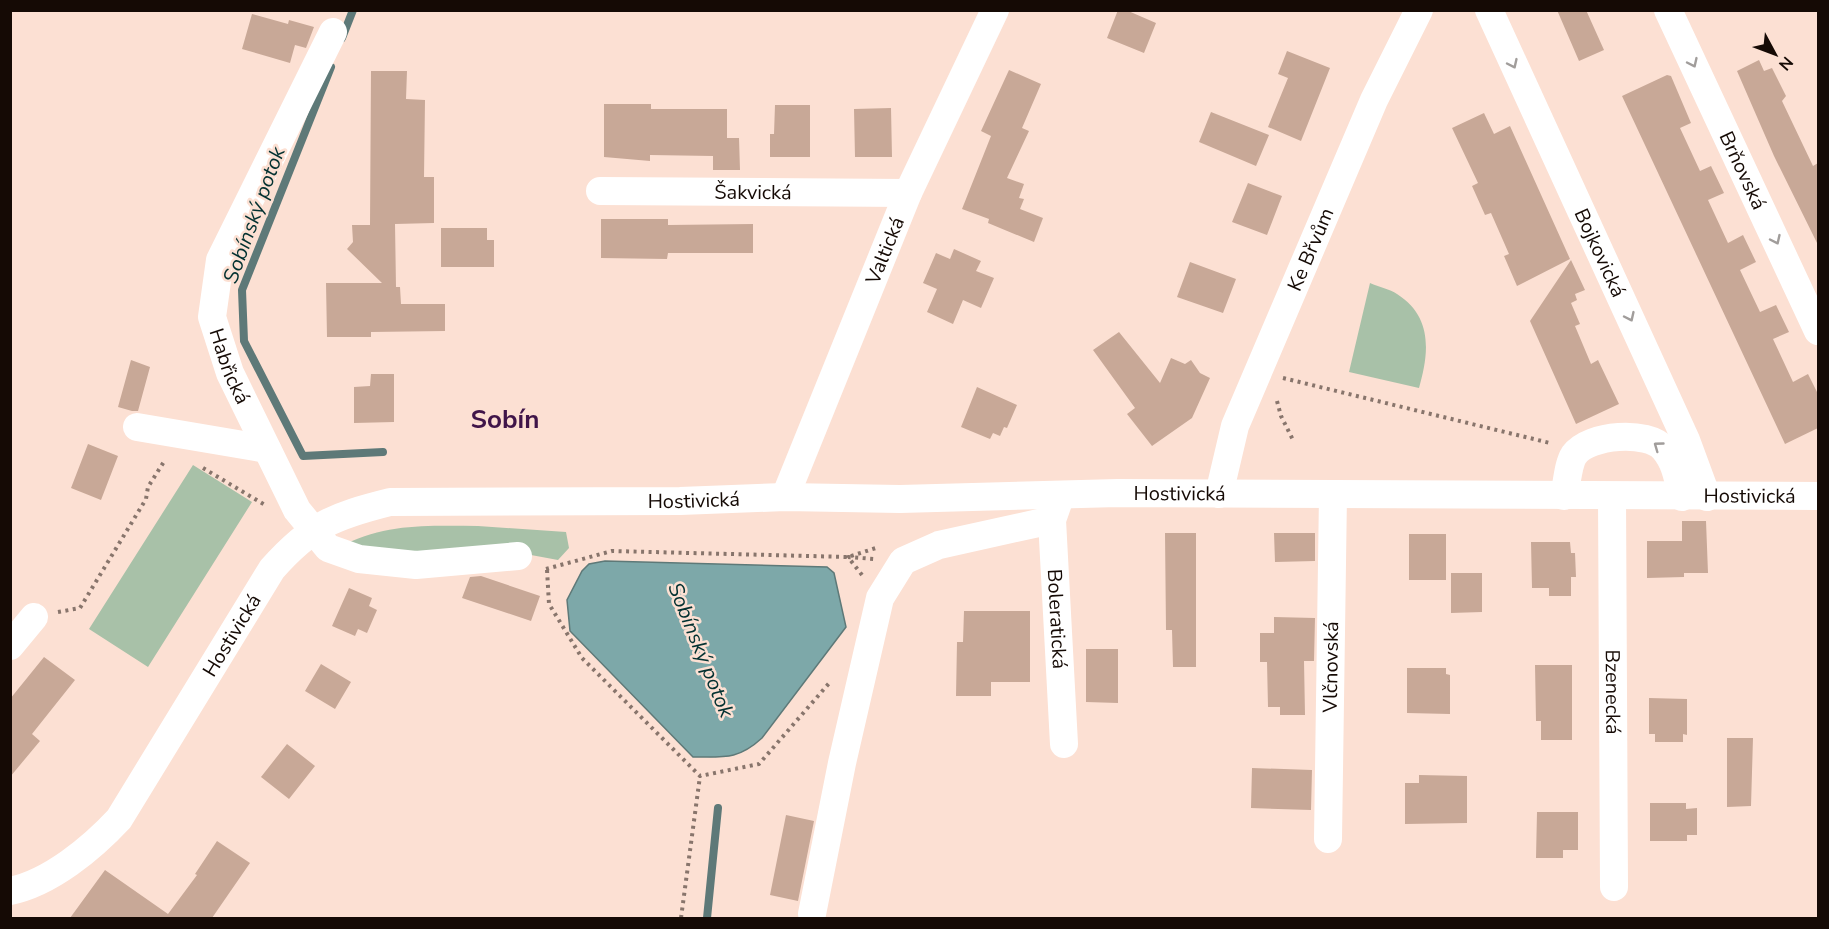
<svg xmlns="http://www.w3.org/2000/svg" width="1829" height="929" viewBox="0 0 1829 929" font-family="'Nunito Sans',sans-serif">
<rect width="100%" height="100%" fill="#fce0d3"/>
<!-- green -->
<path fill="#a8c1a8" d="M1370,283c9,4 20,6 27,11 36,23 32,59 22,94l-70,-16z
M193,465l59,37 -104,165 -59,-38z
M478,526l88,6 3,16 -11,12 -27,-5 -176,-5 -9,-6c42,-21 86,-18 132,-18z"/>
<!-- water -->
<path fill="#7da8a9" stroke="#5e7978" stroke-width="1.5" d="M605,561l222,6 7,6 12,54 -84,111c-24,22 -38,19 -69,19l-123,-126 -3,-31 15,-29 7,-7z"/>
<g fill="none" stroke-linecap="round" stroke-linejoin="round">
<!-- stream -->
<path stroke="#5e7978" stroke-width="8" d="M342,38l11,-28
M331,67l-89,223 2,51 59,115 80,-4
M707,918l11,-110"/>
</g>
<!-- building -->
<path fill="#c8a897" d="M1118,10h8l30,13 -12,30 -37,-15z
M1557,10h29l18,40 -25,11z
M252,14l36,10 1,-4 25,7 -8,21 -11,-3 -5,18 -48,-14z
M1287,51l43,17 -29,73 -33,-14 20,-49 -10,-4z
M1759,60l5,11 8,-3 14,28 -4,5 31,65 5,-3v82l-44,-89 -37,-85z
M1009,70l32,14 -19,44 7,3 -22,47 17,6 -5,14 5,1 -4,10 23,9 -9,24 -46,-19 1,-4 -27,-10 29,-73 -10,-5z
M371,71h36l-1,28 19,1 -1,77h10v46l-39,1 1,63h4l1,17h44v27l-74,1v5h-44l-1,-54h56l-35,-34 6,-7 -1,-17h18z
M1667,75l4,1 20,47 -11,5 20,43 11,-5 13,27 -16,7 20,43 15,-8 13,27 -16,8 20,42 16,-7 13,27 -16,7 20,43 15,-8 10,20v34l-33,16 -163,-348z
M604,104h47v5h76v29h12l1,32h-27v-14l-63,-1v6l-46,-4z
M775,105h35v52h-40v-23h4z
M891,108l1,49h-37l-1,-48z
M1211,112l58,23 -13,31 -57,-24z
M1484,113l10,21 16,-8 60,133 -53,27 -13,-30 5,-2 -18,-41 -6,2 -13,-29 6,-3 -26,-55z
M1248,183l34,13 -15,39 -35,-13z
M601,219h67v6l85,-1v29h-85l-1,6 -66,-1z
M441,228h46v12h7v27h-53z
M954,249l27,12 -5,10 18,7 -13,30 -18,-8 -10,24 -26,-12 10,-23 -14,-6 13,-30 14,6z
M1571,260l14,30 -10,4 2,6 -6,3 9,21 -5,2 16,38 7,-4 21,44 -43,20 -46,-103z
M1190,262l46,17 -13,34 -46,-16z
M1119,332l41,51 11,-25 14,6 6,-4 9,13 10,5 -18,40 -40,28 -25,-32 8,-6 -42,-58z
M131,360l19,7 -12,44h-6l-14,-4z
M371,374h23v48l-40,1v-36l16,-1z
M977,387l40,18 -10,23 -3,-1 -4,9 -7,-3 -3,6 -29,-12z
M88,444l30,12 -17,44 -30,-12z
M1682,521h24l2,52h-24v4l-37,1v-37h35z
M1165,533h31v134h-23l-1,-37h-6z
M1274,533h41v28l-40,1z
M1409,534h37v46h-37z
M1531,542h39l1,11h4l1,24h-5v19h-22v-8h-17z
M1451,573h31v39l-31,1z
M481,576l59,20 -9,25 -69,-23 8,-21z
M349,588l23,10 -3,8 8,4 -10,23 -9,-4 -3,7 -23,-10z
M964,611h66v71h-39v14h-35l1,-54h6z
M1274,617l41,1 -1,43h-10l1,54h-25v-8h-12l-1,-45h-7v-29h14z
M1086,649h32v54l-32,-1z
M44,657l31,23 -43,54 8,7 -30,36v-78z
M321,664l30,18 -16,27 -30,-18z
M1535,665h37v75h-31v-19h-5z
M1407,668h39v6l4,1v39l-43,-1z
M1649,698l38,1v36l-4,-1v8h-28v-8h-6z
M1727,738h26l-2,68 -24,1z
M287,744l28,22 -26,33 -28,-22z
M1252,768l60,2 -1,40 -60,-2z
M1419,775l48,1v47l-62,1v-41h14z
M1650,803h36v6l11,-1v27h-10v6h-37z
M1537,812h41v38h-15v8h-27z
M786,815l28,6 -16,80 -28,-6z
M217,841l33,22 -38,55h-142l35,-48 63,44 29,-39 -2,-1z"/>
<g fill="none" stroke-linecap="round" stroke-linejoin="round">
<!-- path -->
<path stroke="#88756c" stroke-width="4" stroke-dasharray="3 4.5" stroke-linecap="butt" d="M1283,378l267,65
M1277,401l4,15 13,26
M203,468l62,37
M546,569l66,-18 236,6 31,-10
M547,570l2,34 33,54 118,118 59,-12 72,-83
M862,575l-14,-18 26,2
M58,612l22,-4 66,-109 2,-12 17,-27
M681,918l19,-142"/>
<!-- minor -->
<g stroke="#fff" stroke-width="28">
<path id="s1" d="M1489,10l197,430 21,57"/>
<path id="s2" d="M1668,10l150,321"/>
<path id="s3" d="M333,32l-113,228 -8,57 18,56 67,137 31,38 31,11 57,6 102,-9"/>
<path id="s4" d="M600,191l308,2"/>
<path d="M137,427l130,22"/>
<path id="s5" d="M1219,494l16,-68 139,-326 45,-90"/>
<path d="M1564,496c3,-12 4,-32 10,-41 15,-21 74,-25 90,-6 12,14 14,31 18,48"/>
<path id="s6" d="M785,497l123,-304 87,-183"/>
<path id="s7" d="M1612,497l2,390"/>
<path id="s8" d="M1058,503l-6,17 12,224"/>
<path d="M10,646l24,-29"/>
<path id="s9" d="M1328,839l5,-345"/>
<path id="s10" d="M10,891c40,-8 82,-43 109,-72l153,-250c39,-44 62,-53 118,-67l290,-1 105,-4 115,2 218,-6 700,3"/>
<path d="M812,914l30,-151 38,-165 23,-37 36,-16 113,-25"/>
</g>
</g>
<!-- one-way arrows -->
<defs><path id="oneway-chevron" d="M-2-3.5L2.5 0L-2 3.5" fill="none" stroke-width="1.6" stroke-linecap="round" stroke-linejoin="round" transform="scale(1.5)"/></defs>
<g stroke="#a19d9b">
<use href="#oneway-chevron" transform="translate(1693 63) rotate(65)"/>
<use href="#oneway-chevron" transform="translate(1513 64) rotate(65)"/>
<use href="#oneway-chevron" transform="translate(1776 240) rotate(65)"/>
<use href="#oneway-chevron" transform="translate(1630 317) rotate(65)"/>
<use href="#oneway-chevron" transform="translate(1658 446) rotate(-144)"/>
</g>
<g text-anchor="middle" stroke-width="5" stroke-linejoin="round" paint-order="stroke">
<!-- street labels -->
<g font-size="20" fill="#150a05" stroke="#fce0d3">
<text dy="7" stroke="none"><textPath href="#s2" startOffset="177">Brňovská</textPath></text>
<text dy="7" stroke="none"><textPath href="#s4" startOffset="153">Šakvická</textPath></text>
<text dy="7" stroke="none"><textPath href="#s5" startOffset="262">Ke Břvům</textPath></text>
<text dy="7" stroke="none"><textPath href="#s6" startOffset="266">Valtická</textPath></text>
<text dy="7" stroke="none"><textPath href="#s1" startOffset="267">Bojkovická</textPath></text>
<text dy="7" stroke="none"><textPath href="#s3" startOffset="364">Habřická</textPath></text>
<text dy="7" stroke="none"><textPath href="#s10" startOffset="1354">Hostivická</textPath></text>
<text dy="7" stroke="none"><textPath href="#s10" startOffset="1924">Hostivická</textPath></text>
<text dy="7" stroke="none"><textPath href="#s10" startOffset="868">Hostivická</textPath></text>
<text dy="7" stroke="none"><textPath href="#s8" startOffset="117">Boleratická</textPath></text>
<text dy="7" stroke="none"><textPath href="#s10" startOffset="348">Hostivická</textPath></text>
<text dy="7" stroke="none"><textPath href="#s9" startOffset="172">Vlčnovská</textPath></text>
<text dy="7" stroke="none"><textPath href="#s7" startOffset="195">Bzenecká</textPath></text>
</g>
<!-- water labels -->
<g font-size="21" font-style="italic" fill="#033131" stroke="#fce0d3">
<text transform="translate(254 215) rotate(-70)" y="7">Sobínský potok</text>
<text transform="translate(701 650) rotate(68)" y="7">Sobínský potok</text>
</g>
<!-- district labels -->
<g font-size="26" font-weight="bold" fill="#401549" stroke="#fce0d3">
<text x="505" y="428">Sobín</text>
</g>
</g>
<!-- border -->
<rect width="1829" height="929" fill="none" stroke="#150a05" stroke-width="24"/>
<!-- north arrow -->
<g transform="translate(1775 54) rotate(131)" stroke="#fce0d3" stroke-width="4.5" paint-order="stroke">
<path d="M0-4.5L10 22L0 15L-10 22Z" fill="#150a05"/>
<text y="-9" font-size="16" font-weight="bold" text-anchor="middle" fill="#150a05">N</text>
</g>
</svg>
